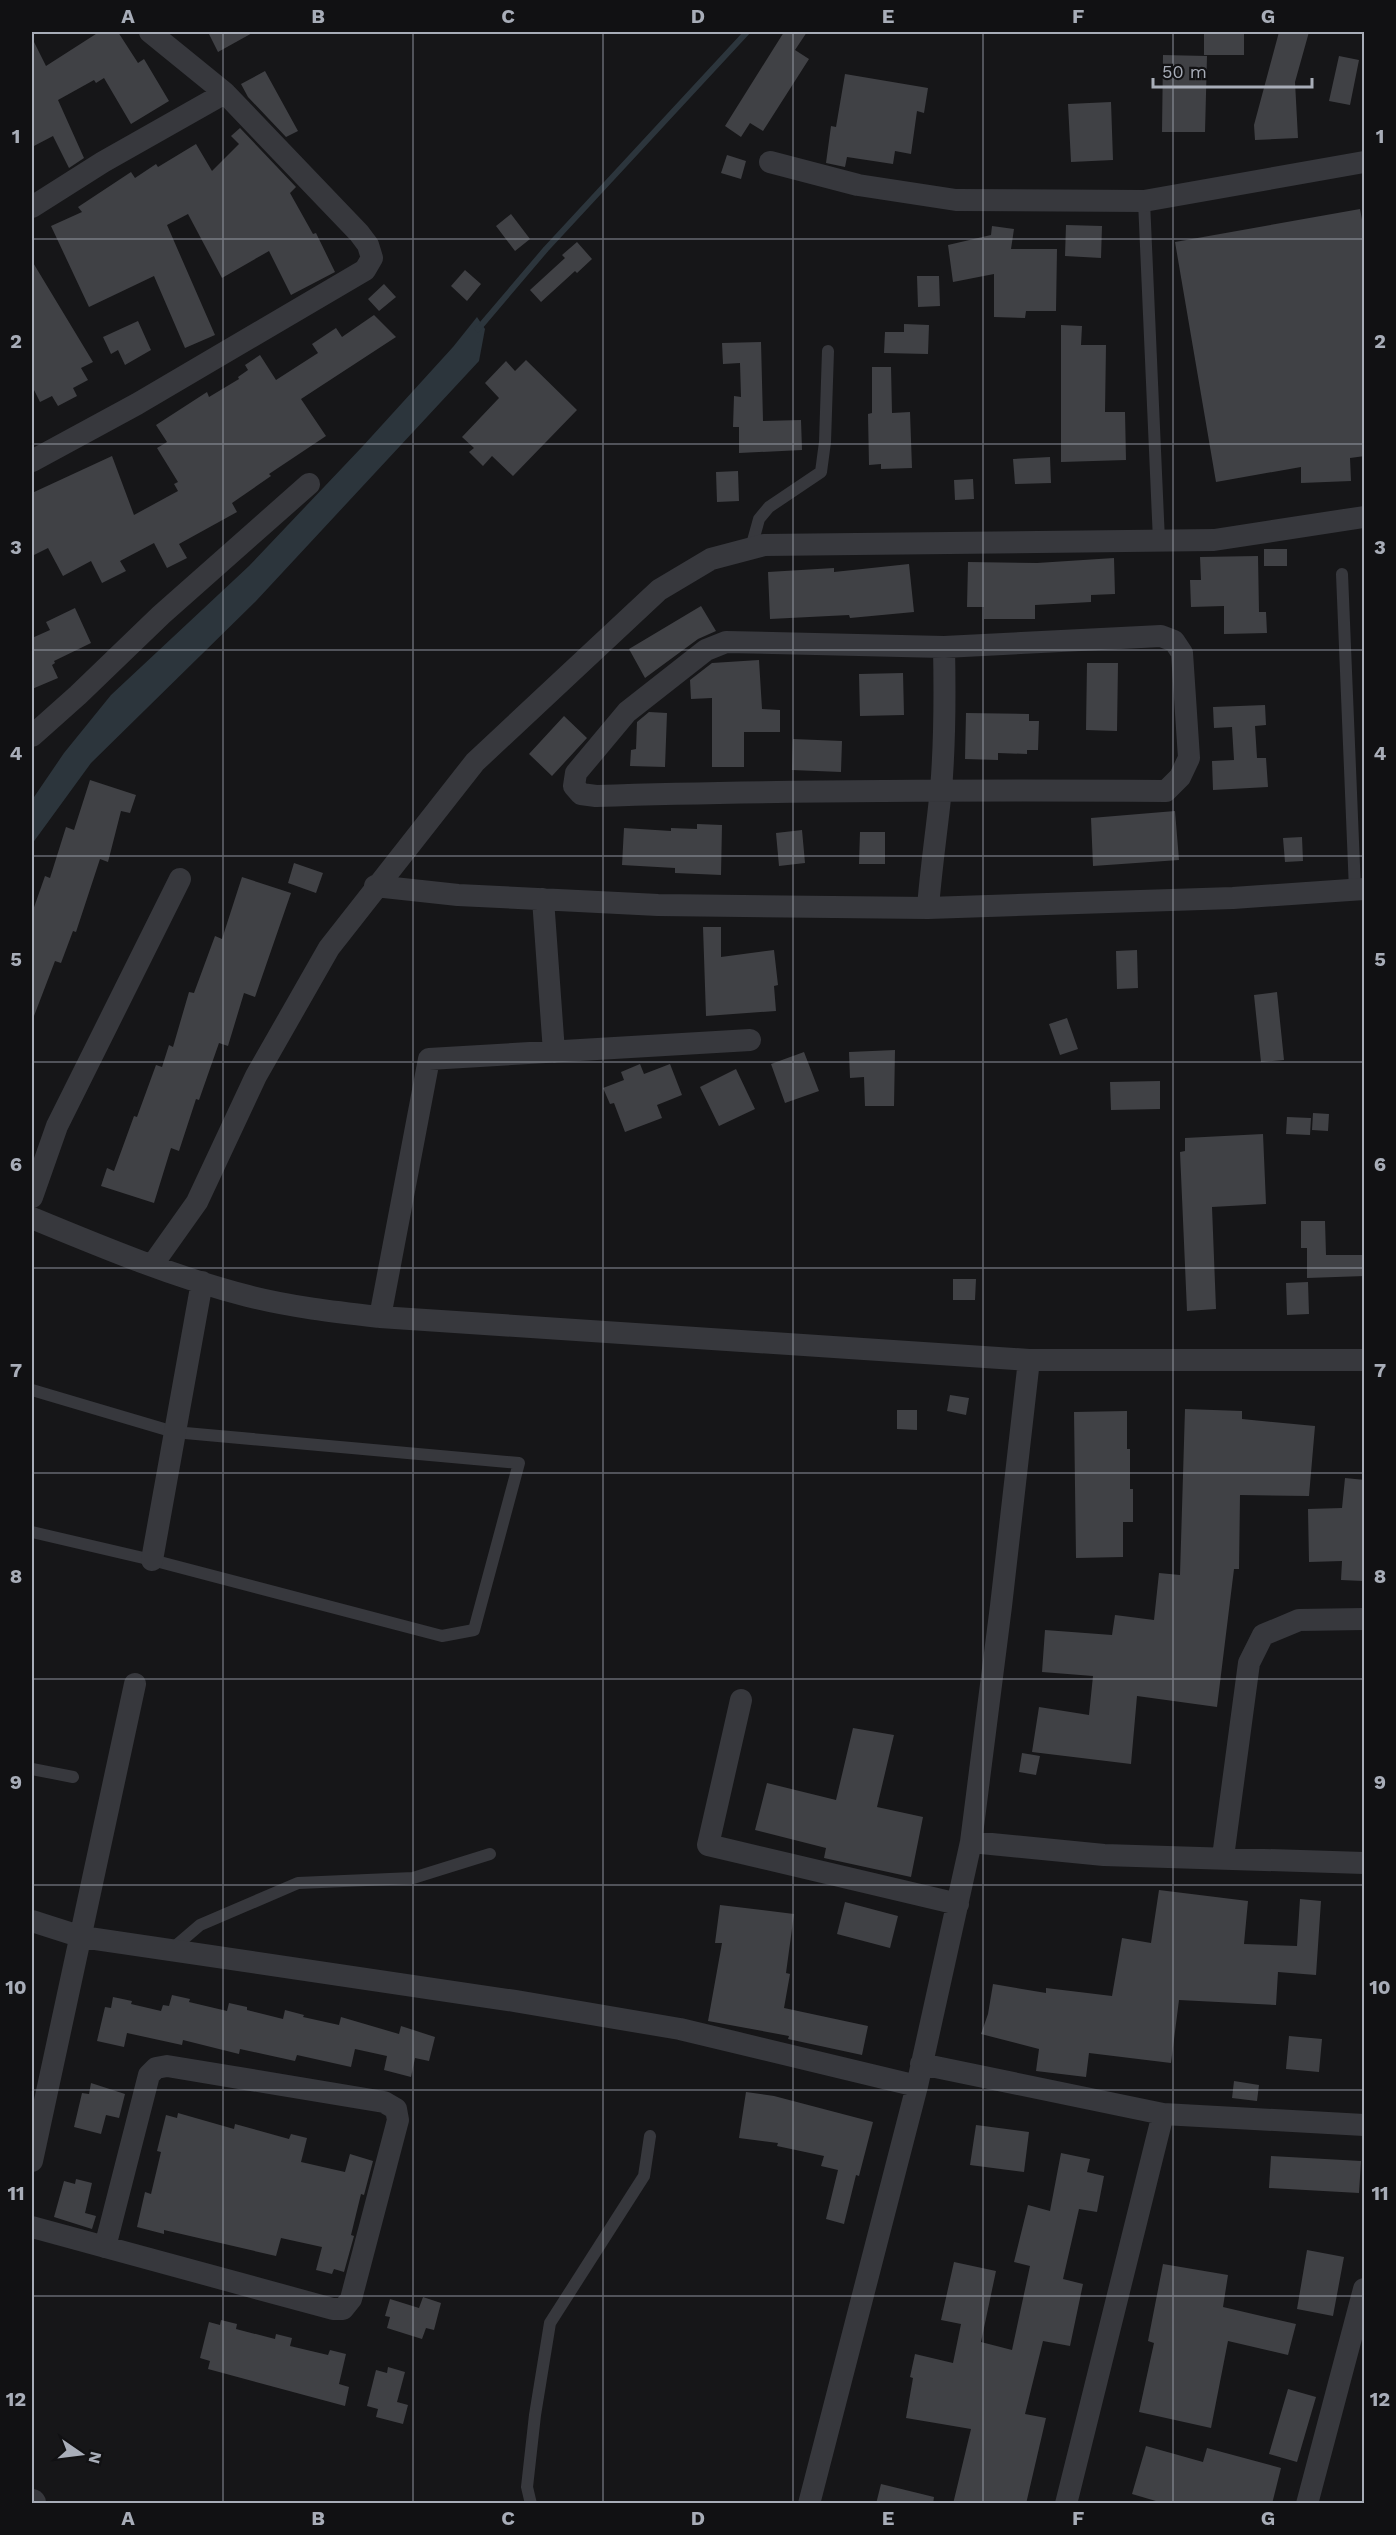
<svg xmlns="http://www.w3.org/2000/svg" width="1396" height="2535" viewBox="0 0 1396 2535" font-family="'Work Sans',sans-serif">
<rect width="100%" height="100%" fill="#161618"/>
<!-- water -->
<path fill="#2c353c" d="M477,317l8,12 -6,32 -223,240 -165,162 -59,81v-44l32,-47 47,-58 138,-129 113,-119 91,-100z"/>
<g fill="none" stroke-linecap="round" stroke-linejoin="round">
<!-- stream -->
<path stroke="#2c353c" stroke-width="6" d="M478,329l68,-80 201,-217"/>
</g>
<!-- building -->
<path fill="#404145" d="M99,32h19l20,31 6,-4 25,42 -38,23 -27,-46 -8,5 -2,-3 -36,20 26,58 -15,10 -16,-32 -21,11v-109l14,28z
M208,32h46l-36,20z
M784,32h23l-12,18 14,9 -46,72 -13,-8 -9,14 -16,-11z
M1204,32h40v23h-40z
M1279,32h30l-14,50 3,56 -43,2 -1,-15z
M1163,55l44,1 -2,76h-43z
M1339,56l20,4 -9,45 -21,-4z
M265,71l33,60 -12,6 -38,-40 -7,-13z
M845,74l83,14 -4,25 -7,-2 -6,43 -16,-3 -2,13 -46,-7 -2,10 -19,-4 5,-37 5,1z
M1111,102l2,58 -42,2 -3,-58z
M240,128l56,59 -6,6 23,41 3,-1 19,39 -44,23 -22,-44 -47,27 -34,-64 -21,11 48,110 -30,13 -31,-72 -65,31 -38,-81 31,-14 -4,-5 53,-35 4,6 21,-14 2,3 38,-23 16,27 27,-27 -8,-8z
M727,155l19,6 -5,18 -20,-6z
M1360,209l5,26v221l-15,2 1,23 -50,2v-16l-85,15 -41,-240z
M511,214l19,25 -15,12 -19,-25z
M1066,225l36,1 -1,32 -36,-2z
M992,226l22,3 -3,20h46l-1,62h-30l-1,7 -31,-1v-43l-41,8 -5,-37 43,-10z
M577,242l15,17 -15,14 -2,-2 -34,31 -11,-12 35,-32 -3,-3z
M32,261l61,101 -12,6 7,12 -15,8 4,8 -19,10 -6,-10 -12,6 -8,-16z
M465,270l16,14 -14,17 -16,-15z
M917,276h22l1,30 -22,1z
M384,284l12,13 -17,14 -11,-12z
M374,315l22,22 -95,62 25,37 -57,38 2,2 -39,27 5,9 -58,32 8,14 -20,10 -13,-25 -34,18 6,10 -24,12 -11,-22 -28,15 -15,-28 -16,8v-63l80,-37 22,59 44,-24 -4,-7 4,-2 -21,-34 10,-6 -11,-17 51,-33 2,5 30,-18 -1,-2 10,-7 -3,-5 15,-10 16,25 42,-27 -6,-9 24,-16 6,9z
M138,321l13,29 -26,15 -7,-15 -7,4 -8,-17z
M904,324l25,1 -1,29 -44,-1 1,-21h19z
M1061,325l21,1 -1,19h25l-1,67h20l1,48 -65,2z
M761,342l2,79 38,-1 1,30 -63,3v-26h-6l1,-31 7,1 -1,-34 -17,1 -1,-21z
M526,360l51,50 -64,66 -21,-20 -9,10 -14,-14 5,-4 -12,-11 37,-39 -14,-15 21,-22 9,10z
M872,367h19l1,46 18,-1 2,56 -31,1v-5l-12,1 -1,-51 4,-1z
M1050,457l1,26 -36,1 -2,-25z
M738,471l1,30 -22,1 -1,-30z
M973,479l1,20 -19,1 -1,-20z
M1264,549h23v17h-23z
M1258,556l1,56h7l1,21 -43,1v-28l-33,1 -1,-27h11l-1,-23z
M1114,558l1,36 -24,1v7l-56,3v14h-51v-12h-17l1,-45 69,1z
M909,564l5,48 -64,6 -1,-3 -79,4 -2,-47 66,-4v4z
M701,606l15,25 -18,8 -53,39 -16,-29z
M75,608l16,35 -37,18 1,2 -3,2 6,13 -26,11v-51l18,-8 -4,-8z
M759,660l3,49 18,1v22h-36v35h-32v-69l-21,1 -1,-19 22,-17z
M1087,663h31l-1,68 -31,-1z
M903,673l1,42 -44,1 -1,-42z
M1265,705l1,20 -11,1 2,32h9l2,29 -55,3 -1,-29 22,-1 -2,-33 -18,1 -1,-21z
M649,712l18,1 -2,54 -35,-1 1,-16 5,-1 1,-27z
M966,713l63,1v7h10l-1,29h-11v4l-29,-1v7l-33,-1z
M564,716l23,22 -35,38 -23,-22z
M793,739l49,2 -1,31 -49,-2z
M90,780l46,15 -6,18 -9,-2 -13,51 -8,-3 -24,73 -3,-1 -12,32 -6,-2 -21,55h-2v-103l13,-37 5,2 16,-51 8,3z
M1175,811l4,49 -86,6 -2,-48z
M697,824l25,1 -1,50 -46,-2v-5l-53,-3 2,-37 47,3v-3l26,1z
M802,830l3,33 -26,3 -3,-33z
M860,832h25v32h-26z
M1302,837l1,24 -18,1 -2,-24z
M294,863l29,10 -7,20 -28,-10z
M242,877l49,16 -36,104 -11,-4 -16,53 -9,-3 -20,57 -3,-1 -17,52 -8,-3 -17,55 -53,-17 6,-18 7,3 20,-55 3,1 19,-52 6,2 7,-22 4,2 16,-55 5,1 21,-57 7,3z
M703,927h18v30l53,-7 4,35 -4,1 2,25 -70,5z
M1137,950l1,38 -21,1 -1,-38z
M1277,992l7,68 -23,2 -7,-67z
M1067,1018l11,31 -18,6 -11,-31z
M895,1050l-1,56h-29l-1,-29 -14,1 -1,-26z
M804,1052l15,39 -34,12 -14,-39z
M640,1064l4,10 26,-10 12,31 -25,10 5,13 -37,14 -11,-29 -4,1 -7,-16 21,-8 -3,-8z
M736,1069l19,40 -36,17 -19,-39z
M1160,1081v28l-49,1 -1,-28z
M1313,1113l16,1 -1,17 -16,-1z
M1287,1117l24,1 -1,17 -24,-1z
M1263,1134l3,70 -54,3 4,102 -29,2 -7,-159 5,-1v-13z
M1301,1221h24l1,34h39v21l-58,2v-30h-6z
M953,1279h23l-1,21h-22z
M1308,1282l1,32 -22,1 -1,-32z
M950,1395l19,3 -3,17 -19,-4z
M1185,1409l57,2v8l73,7 -6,70 -69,-1 -1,74h-5l-17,138 -80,-11 -6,68 -99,-12 7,-45 50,8 4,-39 -51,-4 3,-42 67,5 3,-20 39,5 5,-47 21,2z
M897,1410h20v20l-20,-1z
M1127,1411v38h3v40h3v33h-10v35l-47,1 -2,-146z
M1345,1478l20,2 -2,101 -22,-1 1,-19 -33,1 -1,-53 34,-1z
M853,1728l41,7 -17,72 46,10 -12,60 -87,-19 2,-10 -71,-18 12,-47 69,17z
M1022,1753l18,3 -4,19 -17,-3z
M1159,1890l89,11 -4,43 53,2 3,-47 21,2 -5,74 -38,-3 -2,33 -97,-5 -8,63 -82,-10 -3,24 -50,-6 3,-22 -58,-15 7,-20 5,-30 53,9v-5l66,8 10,-58 29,5z
M845,1902l53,14 -8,32 -53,-14z
M720,1905l74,9 -8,59 4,1 -6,34 84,18 -6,29 -74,-16 1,-3 -81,-15 14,-78h-7z
M172,1995l18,4 -1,3 38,9 2,-8 18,4v3l36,9 2,-9 19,5 -1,2 36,8 2,-8 58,17 2,-8 34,11 -6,24 -14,-3 -4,19 -27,-7 3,-14 -32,-7 -4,18 -54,-12 -2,6 -55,-12 -1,5 -56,-14 -1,5 -55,-12 -3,14 -27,-6 8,-34 6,1 2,-11 19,4 -1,3 30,7 2,-6 6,1z
M1289,2036l33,3 -3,33 -33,-3z
M1234,2081l25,4 -2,16 -25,-3z
M91,2083l34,11 -6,24 -13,-3 -5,19 -27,-7 8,-34 7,1z
M746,2092l28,4 99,26 -14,54 -3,-1 -12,49 -18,-5 12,-49 -17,-4 3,-10 -47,-10 1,-3 -39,-5z
M178,2113l56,16 1,-5 54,15 2,-5 16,4 -6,24 44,10 5,-18 23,7 -9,34 -3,-1 -10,41 3,1 -10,36 -10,-3 -2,5 -16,-4 6,-23 -41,-9 -5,18 -112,-26v4l-27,-7 8,-35 6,2 10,-42 -4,-1 9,-36 11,3z
M976,2125l53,7 -5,40 -54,-7z
M1061,2153l29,6 -3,13 17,4 -7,36 -18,-3 -16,70 20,5 -13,62 -27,-5 -18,73 21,4 -20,86h-73l18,-75 -65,-11 7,-40 -3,-1 5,-23 38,9 8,-39 -20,-4 13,-58 42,9 -15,71 31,8 18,-84 -16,-4 14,-57 22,6z
M1271,2156l90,5 -2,32 -90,-5z
M76,2179l16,4 -7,30 11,3 -4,13 -38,-12 10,-36 11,3z
M1307,2250l37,7 -11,59 -36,-7z
M1163,2264l65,11 -5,32 73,17 -8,31 -60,-14 -17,87 -72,-16 15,-69 -6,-2z
M423,2297l18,6 -7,27 -8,-2 -4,11 -35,-11 3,-11 -5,-1 5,-17 29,9z
M221,2320l16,4 -1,5 39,10 1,-5 16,4 -2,8 38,9 2,-5 16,4 -7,30 10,3 -4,19 -137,-37 2,-8 -10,-3 9,-36 11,3z
M388,2367l17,5 -8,30 11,3 -5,19 -27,-7 2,-8 -11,-3 9,-36 11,3z
M1288,2389l28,8 -19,65 -28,-8z
M1146,2446l57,16 4,-14 74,20 -9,36h-106l-34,-10z
M881,2484l53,13 -1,7h-57z"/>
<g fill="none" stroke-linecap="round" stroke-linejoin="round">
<!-- service -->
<path stroke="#37383d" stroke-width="12" d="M1144,201l15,340
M751,548l8,-29 10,-12 52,-35 4,-30 3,-91
M1342,574l13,316
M32,1390l142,42 345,31 -45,167 -32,6 -290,-76 -120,-28
M32,1769l41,8
M172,1949l28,-24 98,-42 115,-5 77,-24
M531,2504l-4,-17 8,-72 15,-92 94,-147 6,-40"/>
<!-- minor -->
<path stroke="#37383d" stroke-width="22" d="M770,162l88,23 98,15 188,1 220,-39
M32,207l71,-45 122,-69
M32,461l105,-57 228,-134 7,-12 -4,-13 -9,-12 -134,-140 -75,-61
M1161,636l13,5 8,12 7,105 -9,19 -14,14c-190,-1 -380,-1 -570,5l-15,-2 -7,-8 2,-13 51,-61 79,-62 20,-8 218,5z
M32,736l46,-41 83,-80 148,-131
M375,886l83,9 200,10 270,3 305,-10 131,-9
M543,899l11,153
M928,908c3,-40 9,-79 13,-119 4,-47 4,-94 3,-142
M32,1197l25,-71 123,-247
M32,1218c70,29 142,59 216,78 43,11 88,16 132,21l649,43h335
M153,1264l44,-62 59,-126 73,-128 146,-186 184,-172 52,-31 53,-14 450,-5 150,-23
M380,1317l49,-258 321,-19
M152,1560l50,-278
M741,1700l-33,145 250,59
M971,1842l133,13 260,8
M1223,1857l26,-194 14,-28 36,-15 65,-1
M32,1921l50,16 433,64 165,28 237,57
M921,2064l242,50 201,11
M32,2161l103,-477
M32,2227l301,82h10l8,-10 47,-179 -2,-11 -12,-7 -217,-36 -11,2 -7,7 -44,172
M809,2504l108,-418 54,-244 30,-236 28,-246
M1066,2504l97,-390
M1307,2504l57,-215"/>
<!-- tertiary -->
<path stroke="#37383d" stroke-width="28" d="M32,2503v1"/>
</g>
<!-- grid -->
<path fill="none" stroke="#a8adb8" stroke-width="1.5" stroke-opacity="0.55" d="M223,32v2472M413,32v2472M603,32v2472M793,32v2472M983,32v2472M1173,32v2472M32,239h1332M32,444h1332M32,650h1332M32,856h1332M32,1062h1332M32,1268h1332M32,1473h1332M32,1679h1332M32,1885h1332M32,2090h1332M32,2296h1332"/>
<!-- border -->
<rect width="1396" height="2535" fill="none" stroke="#111113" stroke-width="66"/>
<!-- north arrow -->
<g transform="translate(81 2454) rotate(104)" stroke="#111113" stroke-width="4.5" paint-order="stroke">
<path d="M0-4.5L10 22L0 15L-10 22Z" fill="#a8adb8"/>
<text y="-9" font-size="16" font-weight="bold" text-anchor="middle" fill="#a8adb8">N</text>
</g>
<!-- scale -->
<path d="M1153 78v9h159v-9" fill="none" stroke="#a8adb8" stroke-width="3"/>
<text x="1162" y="78" font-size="18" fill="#a8adb8" stroke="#111113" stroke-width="4.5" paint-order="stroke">50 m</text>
<rect x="33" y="33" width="1330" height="2469" fill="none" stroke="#a8adb8" stroke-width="2"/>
<g font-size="20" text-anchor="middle" font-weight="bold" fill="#a8adb8">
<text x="128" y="23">A</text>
<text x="318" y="23">B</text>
<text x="508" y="23">C</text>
<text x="698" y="23">D</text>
<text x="888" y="23">E</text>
<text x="1078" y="23">F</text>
<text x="1268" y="23">G</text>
<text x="16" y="143">1</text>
<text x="1380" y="143">1</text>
<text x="16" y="348">2</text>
<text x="1380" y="348">2</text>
<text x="16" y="554">3</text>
<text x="1380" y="554">3</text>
<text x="16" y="760">4</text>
<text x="1380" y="760">4</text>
<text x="16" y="966">5</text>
<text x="1380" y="966">5</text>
<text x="16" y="1171">6</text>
<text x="1380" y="1171">6</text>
<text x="16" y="1377">7</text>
<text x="1380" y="1377">7</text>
<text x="16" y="1583">8</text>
<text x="1380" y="1583">8</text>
<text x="16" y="1789">9</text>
<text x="1380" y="1789">9</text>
<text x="16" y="1994">10</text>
<text x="1380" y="1994">10</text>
<text x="16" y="2200">11</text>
<text x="1380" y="2200">11</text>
<text x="16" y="2406">12</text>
<text x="1380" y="2406">12</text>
<text x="128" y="2525">A</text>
<text x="318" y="2525">B</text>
<text x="508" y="2525">C</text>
<text x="698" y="2525">D</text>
<text x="888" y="2525">E</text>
<text x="1078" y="2525">F</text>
<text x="1268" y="2525">G</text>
</g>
</svg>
